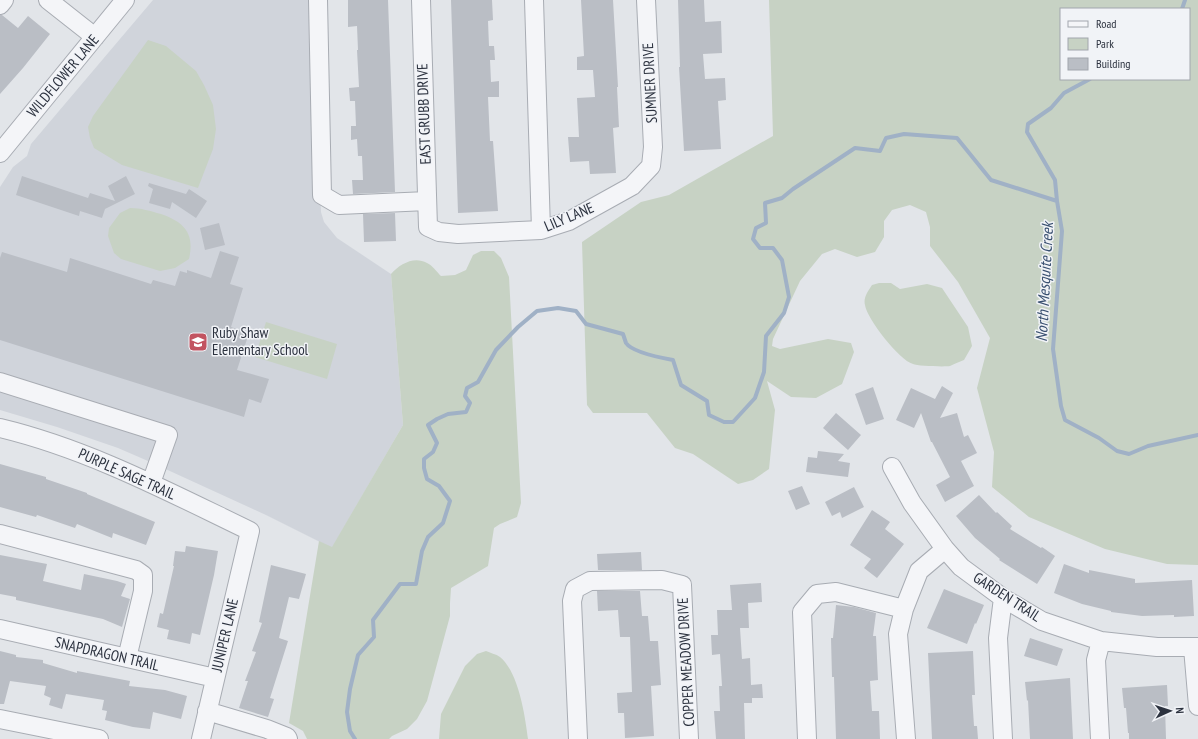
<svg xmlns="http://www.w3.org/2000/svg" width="1198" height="739" viewBox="0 0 1198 739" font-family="'PT Sans Narrow',sans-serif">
<rect width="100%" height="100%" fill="#e2e5e9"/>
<!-- built -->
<path fill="#d0d4db" d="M153,0h160l8,212 3,10 13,16 54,36 12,151 -71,123 -66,-33 -118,-54 -30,-13 -61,-21 -57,-17v-223l13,-20 14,-11 4,-12z"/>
<!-- green -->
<path fill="#c7d2c4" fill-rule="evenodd" d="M769,0h429v565l-31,-1 -62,-15 -76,-32 -37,-30 2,-35 -17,-64 13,-50 -32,-56 -28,-36v-19l-4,-15 -16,-7 -18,5 -8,11v16l-9,15 -18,5 -22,-8 -13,5 -22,27 -27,58 -1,7 8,3 48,-10 23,4 3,9 -12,32 -26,14 -25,-1 -24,-16 8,29 -6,59 -16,11 -15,4 -45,-30 -18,-6 -28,-35h-54l-6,-8 -5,-163 59,-40 28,-7 104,-59zM1061,9h128v70h-128z
M148,40l18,6 30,25 8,14 9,20 3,24 -3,20 -15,39 -76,-23 -28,-17 -4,-10 -2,-11 5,-11z
M130,208c11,0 20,3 31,6 23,8 34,19 28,45l-14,9 -15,3 -39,-12 -7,-6 -6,-17 1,-8 11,-15z
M481,251h13l7,7 8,19 12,226 -4,14 -17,7 -6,4 -6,38 -37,22 -1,15v13l-23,85 -10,18 -10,10 -15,7 -3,3h-82l-4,-8 -14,-8 30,-182 13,6 71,-122 -12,-151c9,-10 23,-18 36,-11 5,2 10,9 14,13l14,-1 11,-5 7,-15z
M879,283h12l9,6 27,-5 15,4 26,39 4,19 -8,14c-5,2 -10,4 -14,6 -5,1 -33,0 -37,-2 -14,-4 -46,-45 -48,-59 -2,-7 3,-14 7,-20z
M266,322l71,22 -10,35 -72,-22z
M486,651c4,2 10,3 14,6 19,16 25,59 28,82h-89l2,-25 24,-48 12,-12z"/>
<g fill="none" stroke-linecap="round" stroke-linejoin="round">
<!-- stream -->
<path stroke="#a0b1c6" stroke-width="4" d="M1182,9l3,-9
M1057,201l-2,-21 -28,-48 1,-8 23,-16 13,-15 26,-14
M355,739l-5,-8 -3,-19 3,-23 8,-34 16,-18 -1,-17 27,-36h16l6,-33 6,-14 15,-14 7,-22 -11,-15 -12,-7 -3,-11v-9l9,-7 4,-9 -9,-18 9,-6 11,-5 18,-2 4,-9 -5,-7 2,-8 11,-6 18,-32 22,-23 19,-16 21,-3 18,3 10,13 37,10c1,3 2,6 3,9 6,9 36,15 47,17l8,25 26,16 2,14 15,7h9l22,-24 9,-26 2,-36 18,-23 5,-16 -7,-37 -9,-12h-13l-7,-9 3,-11 10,-5 -1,-20 17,-5 11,-9 62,-41 25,3 6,-13 18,-4 53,4 34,42 66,21 5,30 -9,118 8,57 4,14 34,18 18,13 12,3 19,-8 50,-11"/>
</g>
<!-- building -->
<path fill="#babec5" d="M348,0h40l7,192 -42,2 -1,-14h11l-1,-24h-4l-1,-17 -6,1v-14h5l-1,-25h-5l-1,-13 10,-1 -2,-37h1l-1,-24 -9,1z
M451,0h41l1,20 -5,1 1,25h5l1,14h-5l1,22 8,-1v16h-11l2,44h3l5,70 -40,2z
M581,0h32l5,87h-1l2,40 -6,1 3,45 -26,1 -1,-13 -19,1 -2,-25h11l-2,-39 18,-1 -2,-27h-16v-13l7,-1z
M678,0h26l1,22 16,-1 1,32 -19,1 2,25 20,-1 1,22 -8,1 3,48 -37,2 -5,-84h1z
M0,15h2l16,13 10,-12 22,18 -27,34 -23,26z
M22,176l66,22 2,-5 25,8 -7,-15 18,-10 9,18 -30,15 -3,9 -22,-7 -1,5 -63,-21z
M149,183l37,11 3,-5 18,12 -11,17 -24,-16 -2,7 -21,-6 4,-14 -5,-3z
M395,213l1,28 -32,1 -1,-28z
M219,223l6,22 -20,5 -5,-22z
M220,251l19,6 -9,27 13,4 -12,39 18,6 -12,37 32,9 -8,24 -12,-4 -5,18 -244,-77v-82l2,-6 65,20 3,-14 81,26 2,-4 22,6 5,-15 7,2v-3l24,8z
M942,386l11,7 -13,25 17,-5 7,24 4,-2 9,18 -16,8 13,25 -29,16 -9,-17 14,-8 -18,-35h-1l-10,-29 -7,15 -18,-8 15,-32 24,11z
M873,387l11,32 -18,6 -11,-31z
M836,413l25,22 -13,15 -25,-22z
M818,451l26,3 -6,7 12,2 -2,14 -42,-5 2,-15 9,1z
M0,464l46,13v2l41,14v1l68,28 -9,23 -33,-12 -1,5 -35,-14 -2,4 -38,-13 -1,2 -36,-10z
M802,486l8,18 -14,6 -8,-19z
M854,487l10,20 -22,11 -2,-6 -8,4 -7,-14z
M979,495l17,18 1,-1 15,14 -2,3 31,19 1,-1 13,9 -18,28 -38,-24 1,-1 -25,-21 -19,-22z
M872,510l18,12 -5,7 19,15 -27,34 -13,-10 7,-9 -21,-14z
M186,546l32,5 -4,24 -14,60 -8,-2 -2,11 -23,-5 2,-9 -12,-3 3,-14 3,1 11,-48h-1l2,-15 10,1z
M641,552l1,18h-44l-1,-16z
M0,555l47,9 -4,17 38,9 3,-16 33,7 9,3 -5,12 9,3 -8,28 -19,-8 -87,-19v-3l-16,-3z
M1064,564l25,9v-3l46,9v4l57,-3 2,36 -20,1v-2l-32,1 -31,-4v-1l-29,-7 -28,-11z
M271,565l35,9 -7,25 -10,-2 -10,41 9,3 -18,57 4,1 -6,18 -29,-9 9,-27h-3l11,-29 -4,-1 10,-28 -3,-1z
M761,583l1,19 -14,1 1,25h-9l2,31 8,-1 1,27 11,-1 1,14h-11v5h-8l1,36h-29l-2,-28h6l-1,-25h3l-2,-32 -8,1 -1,-20h7l-1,-25h15l-2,-25z
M944,589l40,16 -8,19 -1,-1 -8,21 -40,-16z
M597,591h43l2,25h6l2,25h8l3,44 -10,1 3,50 -29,2 -1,-25h-6l-1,-20 15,-1 -2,-55h-10l-2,-27 -20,1z
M836,605l18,2 22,6 -3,23h3l2,44 -8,1 2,30h7l1,28h-44l-2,-62h-2l-1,-39h2z
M1030,638l33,11 -6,17 -33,-10z
M0,651l16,4v2l27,3v3l34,10v-2l53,10 -1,5 36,4 22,6 -6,23 -28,-7 -3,17 -17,-2 -28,-7 2,-9 -5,-1 2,-10 -38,-6 -4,15 -13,-4 2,-7 -7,-3 2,-9 -36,-5 -6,23h-4z
M973,651l2,44h-3l2,31h3l1,13h-46l-4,-86z
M1070,678l3,61h-43l-2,-39 -1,1 -2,-19z
M1167,685l1,21h-3l1,33h-37v-6h-1l-2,-25h-2l-2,-20z"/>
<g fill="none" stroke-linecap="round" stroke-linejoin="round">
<defs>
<path id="minor" d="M48,0l47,37
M318,0l4,195 17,10 88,-4
M421,0l7,227 11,5 19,2 83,-4 28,-9 63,-35 19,-20 2,-19 -7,-147
M534,0l7,230
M0,5l4,-5
M0,153l125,-153
M0,382l168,53 -17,48
M0,428c88,21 169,64 250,103l-49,208
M892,467l20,36 33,46 16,18 42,31 39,23 59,20 56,6h41
M0,534l136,36 7,5v16l-16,67
M1003,598l-5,40 5,101
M0,629l215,49
M1193,648l5,58
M207,711l60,18 20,8 1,2
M0,719l99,20
M578,739l-6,-138 3,-12 15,-8 72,-1 20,5 7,154
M807,739l-5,-127 15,-18 19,-2 68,17
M906,739l-8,-105 6,-25 15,-38 26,-22
M1100,739l-4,-79 5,-19"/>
</defs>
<!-- minor casing -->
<use href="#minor" stroke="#a8acb3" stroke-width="20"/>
<!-- minor -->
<use href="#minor" stroke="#f4f5f8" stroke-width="18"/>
</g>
<!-- icons -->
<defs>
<symbol id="school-square" viewBox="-11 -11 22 22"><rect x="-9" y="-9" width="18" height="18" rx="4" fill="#c25360" stroke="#f1f3f7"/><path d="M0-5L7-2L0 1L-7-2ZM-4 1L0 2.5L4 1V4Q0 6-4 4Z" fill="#fff"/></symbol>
</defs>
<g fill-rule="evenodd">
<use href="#school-square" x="187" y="331" width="22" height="22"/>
</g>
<g text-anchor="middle" stroke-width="3" stroke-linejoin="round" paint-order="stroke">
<!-- street labels -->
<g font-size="15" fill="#2c323f" stroke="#f1f3f7">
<text transform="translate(63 76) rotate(-50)" y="5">WILDFLOWER LANE</text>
<text transform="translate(650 83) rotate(-93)" y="5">SUMNER DRIVE</text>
<text transform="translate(424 114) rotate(-92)" y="5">EAST GRUBB DRIVE</text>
<text transform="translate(569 217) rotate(-23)" y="5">LILY LANE</text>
<text transform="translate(127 474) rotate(24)" y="5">PURPLE SAGE TRAIL</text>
<text transform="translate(1007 597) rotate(33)" y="5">GARDEN TRAIL</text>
<text transform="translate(225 635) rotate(-77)" y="5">JUNIPER LANE</text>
<text transform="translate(107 654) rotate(13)" y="5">SNAPDRAGON TRAIL</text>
<text transform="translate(686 662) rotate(-93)" y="5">COPPER MEADOW DRIVE</text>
</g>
<!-- poi labels -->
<g font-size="15" fill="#2c323f" stroke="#f1f3f7" text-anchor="start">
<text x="212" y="338">Ruby Shaw<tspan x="212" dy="17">Elementary School</tspan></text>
</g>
<!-- water labels -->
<g font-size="16" font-style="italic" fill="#395070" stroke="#f1f3f7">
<text transform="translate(1044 282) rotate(-87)" y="6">North Mesquite Creek</text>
</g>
</g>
<!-- legend -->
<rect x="1060" y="8" width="130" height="72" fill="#f1f3f7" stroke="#a2a6ad"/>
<rect x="1068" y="21" width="20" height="6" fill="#f4f5f8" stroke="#a2a6ad"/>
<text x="1096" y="28" font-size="12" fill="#2c323f">Road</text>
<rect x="1068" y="38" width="20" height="12" fill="#c7d2c4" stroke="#a2a6ad"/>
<text x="1096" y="48" font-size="12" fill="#2c323f">Park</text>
<rect x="1068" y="58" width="20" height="12" fill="#babec5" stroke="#a2a6ad"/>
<text x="1096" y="68" font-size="12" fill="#2c323f">Building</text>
<!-- north arrow -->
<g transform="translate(1170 711) rotate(87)" stroke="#f1f3f7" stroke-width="3" paint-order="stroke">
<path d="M0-3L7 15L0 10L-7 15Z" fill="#2c323f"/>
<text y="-6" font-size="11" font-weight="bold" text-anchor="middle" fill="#2c323f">N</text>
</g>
</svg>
